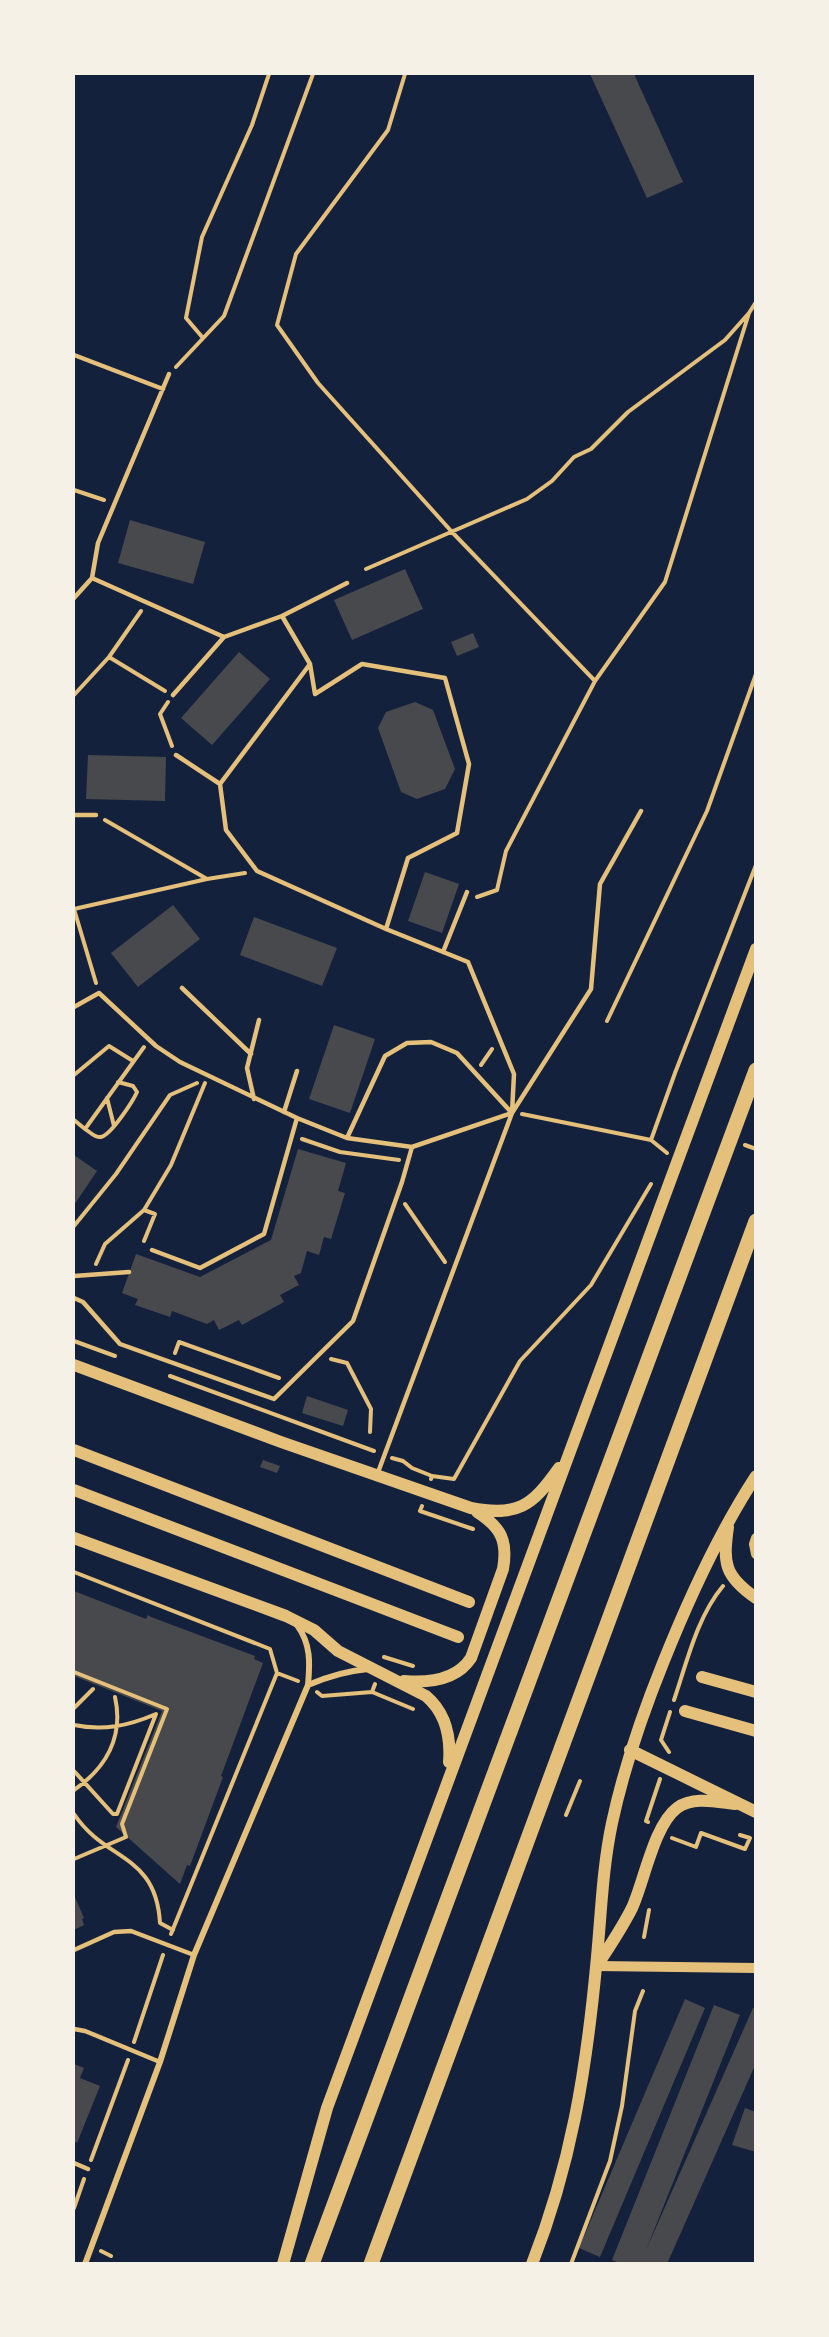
<svg xmlns="http://www.w3.org/2000/svg" width="829" height="2337" viewBox="0 0 829 2337" font-family="'Work Sans',sans-serif">
<rect width="100%" height="100%" fill="#14213d"/>
<!-- building -->
<path fill="#48494c" d="M590,74h44l49,108 -36,16z
M130,520l75,22 -12,42 -75,-21z
M405,569l18,40 -71,31 -18,-40z
M473,633l6,14 -22,9 -6,-14z
M239,652l31,27 -58,66 -31,-27z
M415,702l18,8 22,59 -10,20 -28,10 -16,-7 -23,-64 8,-16z
M88,755l78,2 -1,44 -79,-2z
M425,872l34,12 -17,49 -34,-12z
M173,905l27,34 -62,48 -27,-34z
M254,917l83,31 -15,38 -82,-31z
M334,1025l41,14 -25,74 -41,-14z
M298,1149l48,14 -8,28 7,2 -14,46 -7,-2 -5,18 -12,-4 -6,22 -7,3 5,9 -19,10 4,7 -42,23 -3,-5 -20,10 -5,-10 -7,4 -35,-13 -2,6 -35,-12 3,-6 -16,-6 14,-39 64,23 71,-37z
M74,1155l23,16 -23,34z
M307,1396l41,14 -5,16 -41,-13z
M263,1460l17,6 -3,7 -17,-6z
M74,1591l72,28 2,-4 3,2 104,39 -1,3 9,4 -42,113 2,1 -33,89 -3,-1 -7,19 -64,-57 46,-116 -88,-35z
M74,1895l10,23 -2,1 2,6 -10,5z
M685,1999l20,9 -105,249 -21,-9z
M714,2005l26,10 -94,235 107,-242 3,1v54l-89,201h-45l-10,-4z
M74,2064l10,4 -4,10 20,8 -23,57 -3,-2z
M745,2108l11,4v40l-24,-7z"/>
<g fill="none" stroke-linecap="round" stroke-linejoin="round">
<!-- path -->
<path stroke="#e5c07b" stroke-width="4" d="M405,74l-17,56 -92,124 -19,71 41,58 134,149 143,149
M203,338l-17,-20 16,-81 50,-112 17,-51
M176,367l48,-51 89,-242
M74,490l30,10
M366,569l161,-70 25,-18 22,-24 17,-8 37,-37 97,-72 24,-27 7,-11
M109,657l56,34
M74,695l35,-38 32,-46
M168,702l-8,12 12,32
M105,820l102,59
M477,897l20,-7 9,-39 89,-170 70,-99 84,-269
M74,909l133,-30 38,-6
M74,909l22,74
M607,1021l100,-210 49,-137
M481,1065l11,-16
M74,1075l35,-29 24,15
M107,1098l7,28
M522,1114l129,26 16,13
M74,1120l11,9 59,-82
M85,1129c5,3 10,9 16,8 10,-2 32,-36 36,-45l-4,-6 -15,-4
M302,1139l38,13 59,8
M651,1140l24,-67 81,-208
M745,1145l11,4
M405,1204l40,58
M74,1226l42,-52 54,-79 27,-12
M144,1241l11,-27 -11,-4
M96,1264l9,-20 39,-34 27,-45 34,-82
M74,1341l41,15
M175,1353l4,-11 100,36
M331,1359l16,4 24,46 -1,23
M170,1376l204,75
M392,1458l11,3 9,7 20,8
M431,1479l1,-3 22,3 66,-118 71,-76 60,-101
M422,1506l-2,5 53,18
M74,1572l196,77 7,24 -106,261
M384,1657l29,9
M74,1672l93,37 -45,115 4,13 -52,22
M277,1673l21,8
M317,1692l5,4 50,-4 41,17
M372,1692l3,-8
M674,1700c13,-38 23,-83 49,-114
M74,1708l19,-19
M74,1725c29,6 54,1 82,-11l-39,100h-4l-39,-43
M669,1752l-8,-12 9,-28
M74,1790c32,-22 50,-53 41,-93
M74,1814c32,48 82,39 86,109l13,7
M566,1815l14,-34
M648,1822l-2,-1 14,-42
M672,1838l24,9 5,-14 44,16 5,-11 -10,-3
M644,1937l5,-27
M134,2042l29,-87
M91,2160l37,-100
M74,2208l10,-29
M101,2251l10,5
M571,2264l39,-103 12,-55 13,-95 8,-20"/>
<!-- service -->
<path stroke="#e5c07b" stroke-width="4.5" d="M74,355l89,34
M169,374l-71,169 -6,35 132,59 58,-21 28,48 -90,120 6,46 31,41 129,58 82,33 46,112 -2,39
M74,598l18,-20
M282,616l65,-33
M310,664l5,30 47,-30 83,14 24,86 -12,69 -49,25 -22,71
M173,695l51,-58
M176,755l44,29
M74,815h22
M443,952l24,-60
M182,988l69,66
M74,1007l25,-14 57,53 24,16 117,56 50,20 65,9 100,-34
M254,1099l-7,-31 12,-48
M284,1112l13,-41
M347,1138l38,-82 22,-13 24,-1 26,11 55,60
M152,1250l48,18 64,-34 33,-116
M74,1276l55,-4
M74,1298l9,4 37,42 154,55 79,-78 49,-139 10,-35
M377,1475l135,-362 79,-124 9,-105 41,-73
M74,1950l40,-18 17,-1 63,24
M74,2029l11,2 75,31
M74,2163l14,6"/>
<!-- minor -->
<path stroke="#e5c07b" stroke-width="6" d="M308,1685c21,-9 38,-14 60,-16
M85,2264l75,-202 34,-107 114,-270c2,-22 3,-41 -11,-60"/>
<!-- tertiary -->
<path stroke="#e5c07b" stroke-width="10" d="M756,1538l-2,6 2,10
M597,1966l159,2"/>
<!-- secondary -->
<path stroke="#e5c07b" stroke-width="12" d="M74,1365l207,77 190,66c47,9 61,-2 88,-40
M74,1450l395,152
M74,1490l384,147
M728,1527c-5,36 -4,49 28,71
M74,1538l212,78 28,14 24,21 88,45c20,17 25,40 23,66
M702,1677l54,15
M404,1681c24,2 52,0 67,-23l32,-89c5,-28 -2,-42 -26,-57
M685,1711l71,20
M630,1750l126,62
M598,1964c12,-18 24,-36 34,-56 12,-26 22,-83 45,-100 16,-12 40,-6 58,-4
M283,2264l44,-156 429,-1159
M532,2264c39,-99 54,-192 64,-297 5,-48 6,-97 16,-144 12,-56 30,-108 51,-160 26,-65 55,-129 93,-187"/>
<!-- primary -->
<path stroke="#e5c07b" stroke-width="15" d="M312,2264l444,-1194
M371,2264l385,-1043"/>
</g>
<!-- border -->
<rect width="829" height="2337" fill="none" stroke="#f6f1e7" stroke-width="150"/>
</svg>
